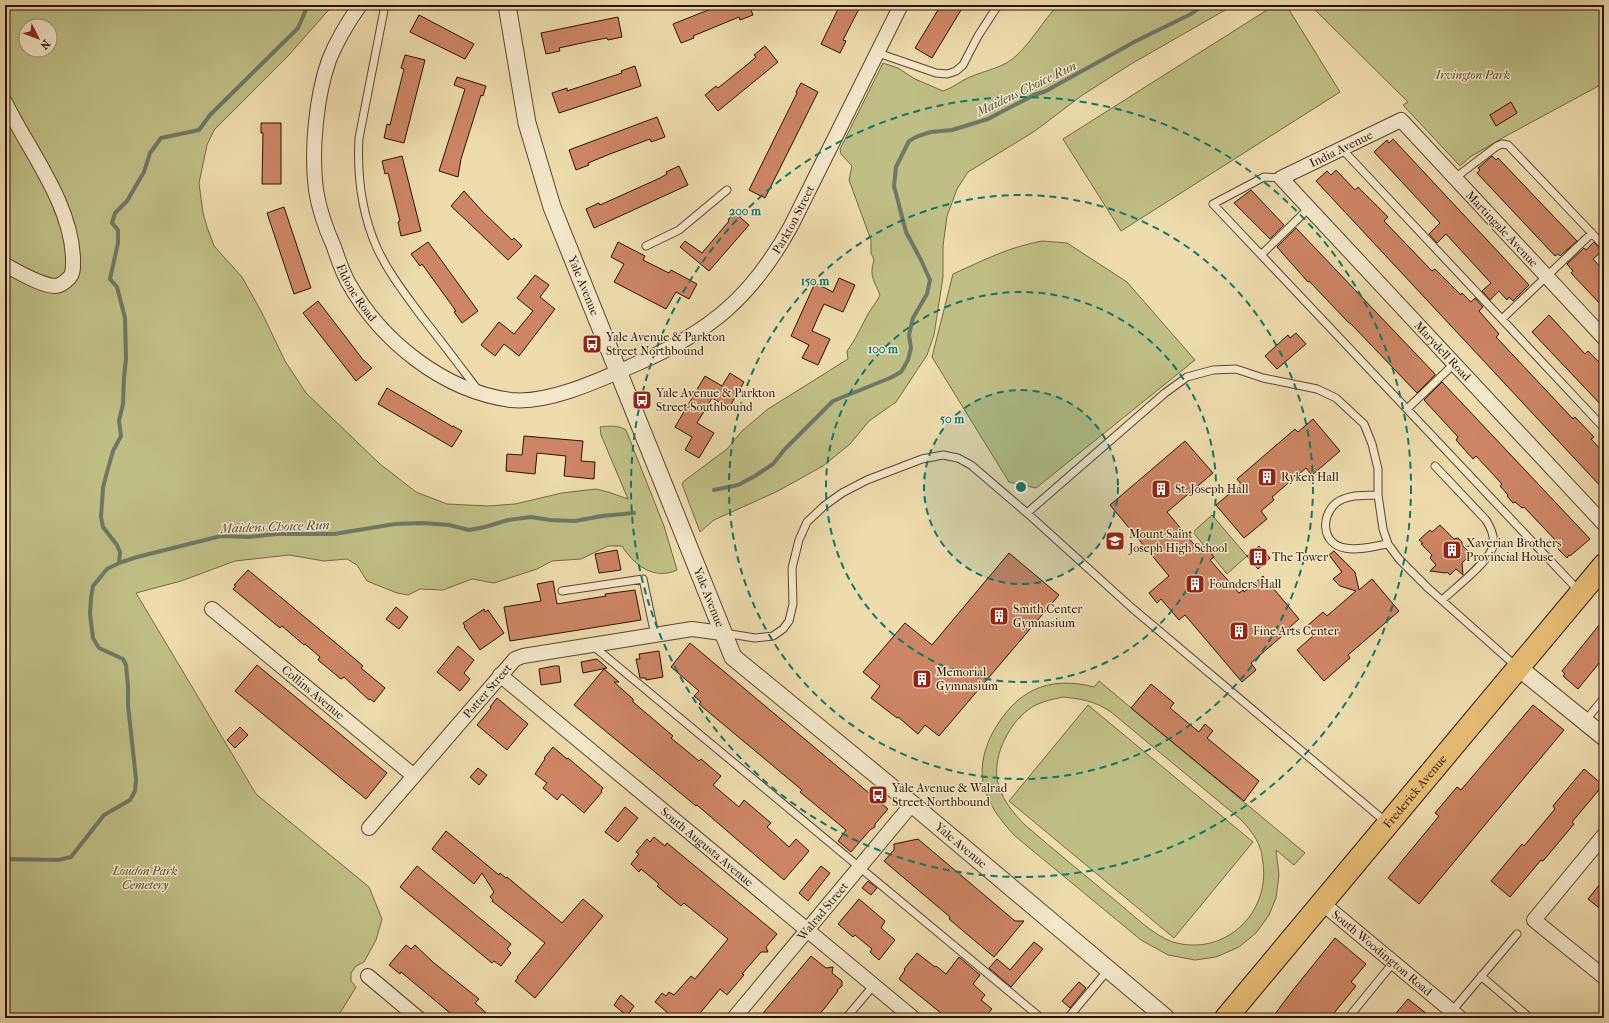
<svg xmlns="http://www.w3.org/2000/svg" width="1609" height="1023" viewBox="0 0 1609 1023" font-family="'IM FELL French Canon',serif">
<rect width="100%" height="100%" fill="#eedcad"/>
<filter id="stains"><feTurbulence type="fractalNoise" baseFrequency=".005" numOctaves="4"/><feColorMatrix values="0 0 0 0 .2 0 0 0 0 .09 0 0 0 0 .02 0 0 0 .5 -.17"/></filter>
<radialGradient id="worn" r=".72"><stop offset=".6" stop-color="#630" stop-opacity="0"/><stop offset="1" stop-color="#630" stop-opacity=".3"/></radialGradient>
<!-- green -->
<path fill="#bfbf85" stroke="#756844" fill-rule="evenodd" d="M5,5h328l-45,51 -74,74 -7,15 -8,38 4,30 4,14 7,19 28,31 20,36 23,48 21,32 74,71 36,28 31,12 41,2 27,-2 47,-11 34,-4 12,3 20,7 -27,-64 -1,-8c9,-1 18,-2 26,3l38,96 13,44c-23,11 -44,-6 -55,-24h-14l-27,13 -29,2 -15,8 -43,14 -22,-4 -29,11 -23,-1 -12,6 -11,-2 -30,-12 -10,-16 -10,-6 -23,2 -35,-6 -54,6 -54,20 -45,12 120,201 113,93 13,32 -6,21 -12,22 -8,4 -5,7v8l5,6 -19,31h-332zM26,26h24v24h-24z
M1058,5h176l-103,59 -50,32 -46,35 -67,41 -11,17 -10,27 -4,30v31l-9,58 -7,20 -31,47 -27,19 -19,23 -27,22 -45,25 -64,29 -14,12 -18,-48 2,-3 43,-32 15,-18 26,-22 80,-50 -1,-8c9,-12 14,-24 21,-37 4,-7 9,-12 12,-19 -6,-15 -11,-19 -6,-35l-3,-7v-13l-22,-60 3,-14 -11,-12 -1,-5 43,-86 15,5 17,11 28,12c10,-3 17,-10 27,-14 16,-7 34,-9 47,-22 15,-14 26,-34 41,-50z
M1275,5h11l54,87 -219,139 -58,-92z
M1310,5h294v78l-98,53 -36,21 -10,9 -57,-61 5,-3z
M1042,241l25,2 60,39 68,78 -159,128 -27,-6 -77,-125 21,-83c31,-14 56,-27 89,-33z
M1212,515l35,41 -20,18 -34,-42z
M1099,681l206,172 -11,12 -18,-15 3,25 -3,23 -7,17 -13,18 -17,14 -23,10 -21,3 -27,-5 -27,-15 -126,-104c-15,-16 -28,-33 -32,-54 -3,-17 2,-35 10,-50 23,-41 54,-57 101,-45zM1063,697c19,2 32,4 48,15l128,106c9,9 17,18 21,30 2,4 2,10 3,15 7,51 -39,94 -90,79 -19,-6 -41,-28 -57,-41 -30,-25 -61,-50 -91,-76 -13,-13 -25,-28 -28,-47 -3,-24 12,-54 31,-68 10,-8 22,-10 35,-13z
M1088,705l165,137 -79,96 -165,-137z"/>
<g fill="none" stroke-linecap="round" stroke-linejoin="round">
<!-- stream -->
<path stroke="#6e7865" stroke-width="4" d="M714,490l24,-5 17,-9 18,-12 12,-15 48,-48 57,-23 11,-6 7,-12 3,-12 -2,-13 4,-17 14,-24 3,-14 -9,-20 -15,-28 -12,-46 2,-19 13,-26 9,-5 13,-4 21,-2 36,-11 46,-24 12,-4 90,-50 55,-27 12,-9
M119,563l1,-11 -3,-7 -14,-18 -2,-10 2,-29 4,-16 6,-21 8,-15 -2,-15 4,-17 1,-27 2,-18 -1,-41 -8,-31 -7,-8 8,-36v-13l-6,-7 3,-10 12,-12 17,-29 6,-19 11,-15 38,-8 11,-15 88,-87 10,-23
M5,859l53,1 13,-3 33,-42 26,-15 5,-9 1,-12 -8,-74v-19l-2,-21 -3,-6 -24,-11 -6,-10 -3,-24 1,-16 2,-12 14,-17 12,-6 18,-6 84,-21 28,1 28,-3h57l61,-10 28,-1 26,2 20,5 16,-3 23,-7 23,-3 19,3 25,1 27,-5 32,-3"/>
</g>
<!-- building -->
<path fill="#cd8665" stroke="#2b1103" d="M721,5h28l4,10 -13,5 -1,-3 -46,19 1,2 -13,5 -8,-19z
M840,5h21l-18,35 3,1 -6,12 -19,-9z
M941,5h23l-32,53 -17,-10z
M419,15l55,29 -9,15 -55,-27z
M618,17l4,20 -14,3 -1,-2 -16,3 -32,7 1,3 -14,3 -5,-21z
M765,46l13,16 -60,49 -13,-16 11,-9 2,2 30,-24 8,-7 -2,-2z
M405,55l20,5 -21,83 -20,-5 3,-14 3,1 14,-56 -3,-1z
M635,66l6,20 -82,27 -7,-20 15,-5v3l55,-18 -1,-2z
M457,77l29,9 -3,10 -2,-1 -20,64 -3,18 -19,-6 26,-82 -11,-4z
M801,83l17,9 -53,106 -16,-8 48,-97 -1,-1z
M1511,102l6,11 -21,13 -6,-11z
M657,117l8,20 -14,5 -1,-3 -40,15 -22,9 1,2 -13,5 -7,-20z
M261,123h20v61h-19l1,-51h-2z
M1393,139l136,146 -16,16 -4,-4 -2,3 -8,-9 -9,9 -8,-9 9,-8 -45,-49 -9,9 -8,-9 11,-11 -66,-71 13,-12 2,3z
M402,156l19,75 -20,5 -3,-14 2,-1 -12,-48 -3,1 -3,-13z
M1492,156l4,4 2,-2 79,83 -17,15 -2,-2 -3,2 -78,-83 3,-3 -2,-2z
M679,166l9,19 -94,43 -8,-19 13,-6 1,2 60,-27 7,-4 -1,-2z
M1336,170l19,20 3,-3 30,30 -4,4 48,50 3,-2 26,26 1,-2 9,9 4,-4 8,9 -4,4 20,23 -3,3 77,82 2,-2 19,20 -3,2 13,14v37l-288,-309 11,-10 4,4z
M1251,190l33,35 -14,14 -36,-36z
M464,191l19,21 29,28 2,-2 8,8 -14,14 -57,-54z
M284,207l27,81 -17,6 -27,-81z
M734,212l15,13 -40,46 -29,-24 5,-6 17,12 27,-32 -1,-1z
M1296,228l139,146v1l-18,18 -66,-69 -3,-2 -39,-41 -1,1 -31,-35z
M428,242l50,69 -16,12 -8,-11 2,-1 -34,-47 -2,2 -9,-12z
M618,242l27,14 -2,4 26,13 2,-3 26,14 -8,15 -13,-7 -10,17 -52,-27 10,-18 -13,-7z
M1594,242l8,9 -9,8 11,12v37l-33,-35 2,-2 -6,-7 17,-16 2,2z
M535,275l14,10 -9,12 15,12 -36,47 -15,-12 -9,12 -14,-11 18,-23 15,12 19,-23 -16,-13z
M839,278l16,7 -12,27 -19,-8 -6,13 -6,14 18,8 -12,26 -16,-7 7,-13 -18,-9 24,-53 18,9z
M318,301l46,60h1l7,7 -16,13 -53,-68z
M1549,315l36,39 3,-3 16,16v41l-72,-76z
M1296,333l10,11 -29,25 -12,-13 23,-21 2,3z
M730,373l14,9 -15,26 -17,-10 -15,25 17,10 -15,25 -14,-8 7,-13 -17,-10 30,-51 17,10z
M1442,382l148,157 -20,17 -1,-1 -2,3 -9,-9 3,-3 -37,-39 -2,1 -7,-6 -2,1 -6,-7 1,-1 -8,-9 2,-2 -26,-28 -3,3 -17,-19 2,-3 -34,-37z
M387,388l66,39v-1l9,5 -10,16 -74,-43z
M1313,419l27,32 -28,24 -6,-7 -34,29 2,3 -13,11 6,8 -23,19 -28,-33 25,-21 -4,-5 58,-50 3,3z
M524,436l59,5 -2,20 14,1 -1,17 -30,-3 2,-20 -29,-3 -2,21 -29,-3 1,-17 15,1z
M1185,441l28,32 -46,39 31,37 6,-5 10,13 -4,3 29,33 4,-3 1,2 19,-16 36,43 -18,16 1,1 -31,27 5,7 -14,12 -57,-67 -6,5 -18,-21 -4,4 -8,-10 20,-17 -59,-71z
M1440,525l14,14 4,-1 4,4v3l9,9 -9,9 1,12 -7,-6 -6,6 -3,-3 -1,1 -16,-2 6,-6 -6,-7 2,-3 -11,-11 2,-1 -4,-3 11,-10 2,2z
M1259,546l11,12 -12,11 -11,-13z
M617,550l4,20 -22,3 -4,-19z
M1334,551l21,21 4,18 13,-11 27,32 -51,44 2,3 -26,23 -27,-31 17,-15 -7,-9 16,-14 4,4 29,-25 -16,-5 -7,-7 9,-7 -13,-17z
M1009,553l50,42 -120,141 -14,-11 -7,9 -20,-17 -1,1 -26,-20 9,-12 -17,-14 42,-49 27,22z
M248,570l107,89 8,7 -2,2 24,20 -11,14 -4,-3 -1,1 -25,-23 -3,2 -23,-19 2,-3 -15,-13 -1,1 -22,-19 -2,2 -47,-39 3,-3 -2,-1z
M553,581l4,23 49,-8 -1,-2 30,-4 6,30 -131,21 -6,-34 37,-6 -4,-17z
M396,607l12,10 -9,12 -13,-10z
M484,609l1,3 3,-2 16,23 -24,17 -16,-23 1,-1 -2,-3z
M1604,619v38l-26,32 -15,-13 2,-2 -3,-3z
M690,643l198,166 -13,15v3l-5,3 -19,22 -13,-11 8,-11 -46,-38 2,-2 -103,-86 2,-2 -7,-6 5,-5 -28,-24z
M458,646l16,14 -10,13 6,6 -10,12 -23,-19z
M659,651l4,26 -17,3v-2h-6l-4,-19h4l-1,-5z
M597,659l10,9 -24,5 -2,-11z
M257,665l130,108 -21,26 -131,-108z
M554,666h5l2,16 -20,3 -2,-16z
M604,669l15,13h-5l19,17v3l40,34 -2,2 28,23 2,-2 20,17 -8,9 26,22 5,-7 27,23 -4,4 22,20 7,-8 13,12 -25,29 -87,-75 -1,1 -122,-101z
M1151,684l23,19 -4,5 29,24 6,-8 8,7 -6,7 52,43 -15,20 -113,-93z
M497,698l31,26 -21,26 -30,-25 14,-17 -1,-1z
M1533,705l31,25 -145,174 -31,-26 51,-62 -4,-3 22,-26 4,3z
M240,727l8,8 -13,13 -8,-8z
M553,747l14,12 1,-1 35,30 -2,3 1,1 -18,21 -22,-19 -5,6 -14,-12 4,-5 -12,-9 10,-15 -1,-1z
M478,768l9,7 -8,10 -9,-8z
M1584,769l19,16 -31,37 2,2 -31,37 -2,-1 -31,37 -19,-16 31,-37 2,2 31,-37 -2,-3z
M625,807l13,11 -20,24 -13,-10z
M446,831l53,44 1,-2 6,5 1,-1 55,46 21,-24 20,17 -68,82 -20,-17 3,-3 -1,-1 28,-34 -53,-42 1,-1 -3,-3 4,-5 -12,-19 -8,11 -42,-35z
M654,837l11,9 2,-3 110,91 -11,13 2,5h-7l-19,22 2,1 -17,20 -7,-6 -24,29h-32l4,-5 -13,-11 7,-9 4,3 3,-4 5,3 17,-19 4,3 33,-40 -44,-36 -3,3 -24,-20 2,-2 -18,-15 -2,3 -8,-8 8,-10 -3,-2 11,-13 3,3z
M918,839l97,82h9l-30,36 -45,-38 1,-2 -66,-56 10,-11v-6z
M417,866l94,78 -4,5 4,4 -10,13 -7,-5 -2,2 -92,-76z
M821,866l9,7 -22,28 -9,-8z
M1604,879v33l-16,-13z
M868,881l9,7 -6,7 -9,-7z
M859,899l26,22 -4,7 14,12 -16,20 -9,-8 2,-3 -17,-14 -2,2 -15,-13z
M1335,938l31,26 -15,18 5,4 -26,32h-58l21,-28z
M1034,942l9,7 -32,38 -22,-19 8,-9 13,11z
M406,945l5,4 4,-4 19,18 45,36 -4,4 17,15h-36l-55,-46 -1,2 -11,-9z
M917,953l18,14 1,-1 10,8 13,-17 21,18 -7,9 12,11 -4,5 11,9 -8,9h-37l-48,-39 6,-9 -1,-1z
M811,956l15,12 7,-1 -1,6 10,8v5l-5,4 1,1 -14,18 -8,9h-57z
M1079,982l7,6 -16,20 -8,-7z
M621,995l13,11 -7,10 -13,-11z
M1408,999l24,19h-40z"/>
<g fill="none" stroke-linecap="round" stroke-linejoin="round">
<defs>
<path id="service" d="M385,5l-26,133c-2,37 3,76 18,110 12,26 29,47 45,69 19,24 37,48 56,73
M878,53l58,20 11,1 9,-3 7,-6 15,-29 20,-31
M1342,149l262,279
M1281,178l-17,-1 -51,27 366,387
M1455,178l42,-32 5,-2 6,1 96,101
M646,246l33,-16 48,-40
M1261,255l48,-47
M1502,319l90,-86
M1407,409l47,-45
M1435,466l51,54c5,8 9,17 7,26 -3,15 -39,43 -51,54
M1378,495c-14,1 -30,-1 -42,8 -16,14 -14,41 9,45 14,3 29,-2 43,-4
M1027,513l138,-120 22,-16 26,-7 23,-1 27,9 54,11 19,9 28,26 8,20 6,25v26l5,34 5,15 11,15 29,29 89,79
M562,591l81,-12 12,56
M724,633l31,5 18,-2 10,-7 6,-8 4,-17 -1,-36 7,-28 8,-18 17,-16 18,-13 25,-13 55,-21 21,-4 15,3 13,7 56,48 105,95 254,214
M592,645l449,373
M1585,721l19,-23
M1481,976l49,42
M1452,1011l65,-77
M846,1018l28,-33
M1068,1018l40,-48
M1348,1018l45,-55"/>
<g id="minor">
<path id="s1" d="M360,5c-12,17 -23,35 -31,55 -13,37 -18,91 -13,130 3,20 10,39 18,57 4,12 8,24 14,35 33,59 95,109 163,118 38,4 91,-21 125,-36 74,-32 116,-67 155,-138l110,-221"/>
<path d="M5,102c24,49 66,101 68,156 0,7 1,15 -4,20 -4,4 -8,7 -13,8 -15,0 -37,-14 -51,-21"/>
<path id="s2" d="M1604,338l-203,-218 -120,58 323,346"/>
<path id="s3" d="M212,609l202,167"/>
<path id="s4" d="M500,675l413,343"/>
<path id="s5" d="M369,828l146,-169 8,-3 169,-27 30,4"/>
<path d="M1604,835l-70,85 70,57"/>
<path id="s6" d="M1322,903l138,115"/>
<path d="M368,976l50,42"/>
<path id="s7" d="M734,1018l178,-214"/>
</g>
<g id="tertiary">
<path id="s8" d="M507,5l20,118 25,84 181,450 179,147 254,214"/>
<path d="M1519,668l85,69"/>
</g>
<g id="primary">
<path id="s9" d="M1226,1018l378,-453"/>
</g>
</defs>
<!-- service casing -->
<use href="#service" stroke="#5c442e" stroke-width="9"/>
<!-- minor casing -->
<use href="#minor" stroke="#5c442e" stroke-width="16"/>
<!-- tertiary casing -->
<use href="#tertiary" stroke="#5c442e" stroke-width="19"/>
<!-- primary casing -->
<use href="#primary" stroke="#2b1103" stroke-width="24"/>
<!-- service -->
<use href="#service" stroke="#f4e8ca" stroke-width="7"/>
<!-- minor -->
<use href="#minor" stroke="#f4e8ca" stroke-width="14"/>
<!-- tertiary -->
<use href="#tertiary" stroke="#f4e8ca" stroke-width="17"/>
<!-- primary -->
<use href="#primary" stroke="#e7be76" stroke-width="22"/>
</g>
<!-- distance rings -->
<circle cx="1021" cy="487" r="97" fill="#0f766e" fill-opacity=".12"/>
<g fill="none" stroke="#0f766e" stroke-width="2" stroke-dasharray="7 5">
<circle cx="1021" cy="487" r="97"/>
<circle cx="1021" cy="487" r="195"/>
<circle cx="1021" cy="487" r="292"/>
<circle cx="1021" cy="487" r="390"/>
</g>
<!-- icons -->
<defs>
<symbol id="bus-square" viewBox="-11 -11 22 22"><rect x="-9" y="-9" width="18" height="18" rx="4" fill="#8f2418" stroke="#f4e8ca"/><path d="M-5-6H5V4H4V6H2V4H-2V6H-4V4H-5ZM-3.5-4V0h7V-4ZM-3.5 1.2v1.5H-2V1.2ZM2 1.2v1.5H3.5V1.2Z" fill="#fff"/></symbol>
<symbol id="building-square" viewBox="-11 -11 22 22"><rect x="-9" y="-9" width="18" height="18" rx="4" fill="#8f2418" stroke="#f4e8ca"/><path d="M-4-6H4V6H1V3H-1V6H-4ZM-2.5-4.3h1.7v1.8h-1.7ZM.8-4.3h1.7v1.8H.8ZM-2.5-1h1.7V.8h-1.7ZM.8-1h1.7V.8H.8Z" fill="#fff"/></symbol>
<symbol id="school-square" viewBox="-11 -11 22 22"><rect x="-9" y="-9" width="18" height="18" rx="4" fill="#8f2418" stroke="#f4e8ca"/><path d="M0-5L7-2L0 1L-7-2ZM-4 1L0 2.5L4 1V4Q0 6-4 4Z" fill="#fff"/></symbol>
</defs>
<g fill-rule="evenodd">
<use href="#bus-square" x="581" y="333" width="22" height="22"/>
<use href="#bus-square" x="631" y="389" width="22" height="22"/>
<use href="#building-square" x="1256" y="466" width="22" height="22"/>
<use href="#building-square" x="1150" y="478" width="22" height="22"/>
<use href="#school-square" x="1104" y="530" width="22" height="22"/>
<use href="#building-square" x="1441" y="539" width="22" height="22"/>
<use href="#building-square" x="1247" y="546" width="22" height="22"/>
<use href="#building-square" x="1184" y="573" width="22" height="22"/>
<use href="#building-square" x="988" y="605" width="22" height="22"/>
<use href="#building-square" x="1228" y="620" width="22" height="22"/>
<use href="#building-square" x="911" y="668" width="22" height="22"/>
<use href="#bus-square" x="867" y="784" width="22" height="22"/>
</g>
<g text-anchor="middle" stroke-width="3" stroke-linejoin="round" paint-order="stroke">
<!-- park labels -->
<g font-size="12" font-style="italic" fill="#5f4e30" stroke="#f4e8ca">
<text x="1473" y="79">Irvington Park</text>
<text x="145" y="875">Loudon Park<tspan x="145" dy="14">Cemetery</tspan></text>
</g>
<!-- street labels -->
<g font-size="12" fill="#2b1103" stroke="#f4e8ca">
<text transform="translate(1341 149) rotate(-26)" y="4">India Avenue</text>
<text dy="4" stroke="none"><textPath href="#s1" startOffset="851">Parkton Street</textPath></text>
<text transform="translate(1502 229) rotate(47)" y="4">Martingale Avenue</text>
<text dy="4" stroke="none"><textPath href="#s8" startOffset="292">Yale Avenue</textPath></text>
<text dy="4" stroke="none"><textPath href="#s1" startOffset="306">Eldone Road</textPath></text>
<text dy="4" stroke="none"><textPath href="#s2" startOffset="668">Marydell Road</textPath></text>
<text dy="4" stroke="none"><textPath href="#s8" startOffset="628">Yale Avenue</textPath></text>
<text dy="4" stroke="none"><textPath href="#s5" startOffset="181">Potter Street</textPath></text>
<text dy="4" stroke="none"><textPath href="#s3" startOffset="131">Collins Avenue</textPath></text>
<text dy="4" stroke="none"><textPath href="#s9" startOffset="295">Frederick Avenue</textPath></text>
<text dy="4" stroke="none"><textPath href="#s8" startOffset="988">Yale Avenue</textPath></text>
<text dy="4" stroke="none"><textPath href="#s4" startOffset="269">South Augusta Avenue</textPath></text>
<text dy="4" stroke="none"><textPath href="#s7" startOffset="139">Walrad Street</textPath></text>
<text dy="4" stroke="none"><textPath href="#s6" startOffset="78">South Woodington Road</textPath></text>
</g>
<!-- poi labels -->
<g font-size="12" fill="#2b1103" stroke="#f4e8ca" text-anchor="start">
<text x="606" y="341">Yale Avenue &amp; Parkton<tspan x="606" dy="14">Street Northbound</tspan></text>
<text x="656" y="397">Yale Avenue &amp; Parkton<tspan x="656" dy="14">Street Southbound</tspan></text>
<text x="1281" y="481">Ryken Hall</text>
<text x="1175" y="493">St. Joseph Hall</text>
<text x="1129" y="538">Mount Saint<tspan x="1129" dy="14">Joseph High School</tspan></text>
<text x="1466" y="547">Xaverian Brothers<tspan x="1466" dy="14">Provincial House</tspan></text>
<text x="1272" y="561">The Tower</text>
<text x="1209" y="588">Founders Hall</text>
<text x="1013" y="613">Smith Center<tspan x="1013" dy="14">Gymnasium</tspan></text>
<text x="1253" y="635">Fine Arts Center</text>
<text x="936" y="676">Memorial<tspan x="936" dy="14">Gymnasium</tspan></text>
<text x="892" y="792">Yale Avenue &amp; Walrad<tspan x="892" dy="14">Street Northbound</tspan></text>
</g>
<!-- water labels -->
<g font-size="13" font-style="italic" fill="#524d3c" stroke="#f4e8ca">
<text transform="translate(1026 88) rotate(-26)" y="5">Maidens Choice Run</text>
<text transform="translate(275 526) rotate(-2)" y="5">Maidens Choice Run</text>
</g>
</g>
<circle cx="1021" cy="487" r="6" fill="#0f766e" stroke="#f4e8ca" stroke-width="2"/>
<g font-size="12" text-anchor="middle" font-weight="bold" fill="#0f766e" stroke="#f4e8ca" stroke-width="3" stroke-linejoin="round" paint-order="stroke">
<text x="745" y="215">200 m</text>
<text x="815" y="285">150 m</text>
<text x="883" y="353">100 m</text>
<text x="952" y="423">50 m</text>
</g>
<!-- margin -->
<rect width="1609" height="1023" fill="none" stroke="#eedcad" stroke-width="20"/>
<rect x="6" y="6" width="1597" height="1011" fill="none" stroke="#2b1103" stroke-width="2"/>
<rect x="10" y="10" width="1589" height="1003" fill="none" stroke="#2b1103"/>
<!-- north arrow -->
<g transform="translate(38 38) rotate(132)"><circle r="19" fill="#f4e8ca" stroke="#a4927a"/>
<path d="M0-3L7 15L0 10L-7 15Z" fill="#8f2418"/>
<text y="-6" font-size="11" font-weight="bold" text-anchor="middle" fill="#2b1103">N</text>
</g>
<rect width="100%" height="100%" filter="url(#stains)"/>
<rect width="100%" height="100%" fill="url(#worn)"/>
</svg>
